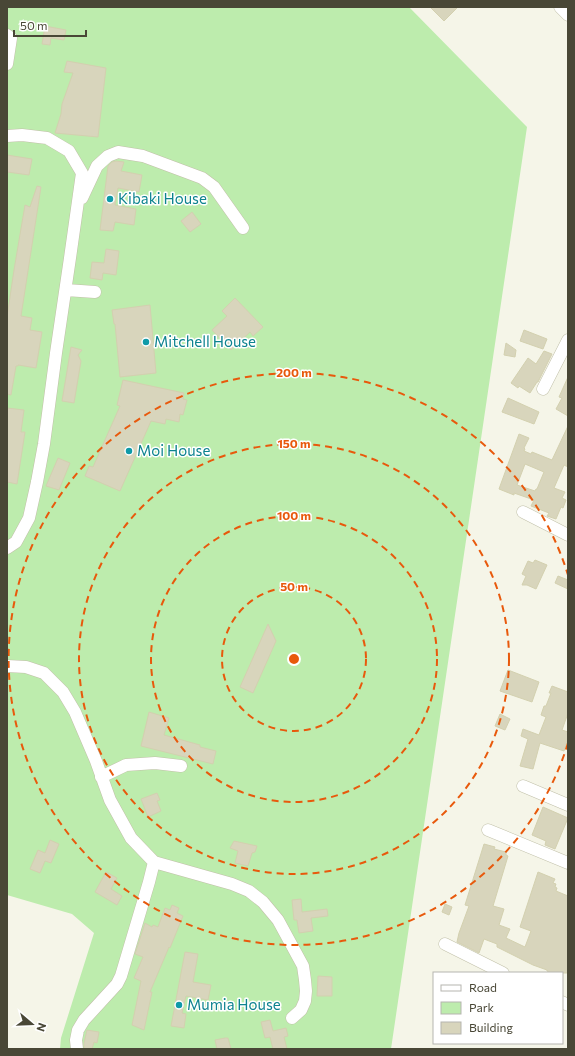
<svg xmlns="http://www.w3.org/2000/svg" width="575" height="1056" viewBox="0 0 575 1056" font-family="Commissioner,sans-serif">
<rect width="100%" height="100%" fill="#f5f5e8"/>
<!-- green -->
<path fill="#bdecad" d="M7,7h402l118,120 -136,922h-331l1,-11 33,-105 -22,-19 -65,-19z"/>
<!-- building -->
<path fill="#d8d5bc" stroke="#d3d0af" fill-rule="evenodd" d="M430,7h28l-14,14z
M45,26l21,4 -2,10 -13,-2 -1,7 -8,-1z
M67,61l39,7 -8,69 -43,-4 6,-19 1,-10 11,-31 -9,-1z
M7,155l25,4 -3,16 -22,-3z
M116,161l8,1 -3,9 21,4 -3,17 -21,-4 -3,17 21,4 -2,16 -19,-3 -2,9 -13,-1 8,-64 4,-4z
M37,186l4,1 -20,129 11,2 -2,12 12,2 -6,36 -18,-3v1h-2l-5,29 -4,-1v-77l7,-47 11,-65 5,2z
M192,212l9,12 -11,8 -9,-11z
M106,249l13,2 -3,24 -13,-2 -1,7 -12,-2 2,-16 12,1z
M235,298l28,29 -10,9 -3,-4 -19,18 -19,-20 15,-14 -5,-5z
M150,305l6,68 -36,4 -5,-53h-1l-2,-14z
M524,330l23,9 -4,10 -23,-8z
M506,343l10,7 -1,7 -11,-2z
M71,347l11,3 -4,5 3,6 -7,42 -12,-2z
M544,351l8,3 -14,28h-1l-7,11 -11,-7 -1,2 -7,-5 17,-25 8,6z
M568,377v39l-12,-7 6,-11 -3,-1z
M123,380l61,13 -1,6 4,1 -4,15 -3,-1 -1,8 -13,-3 -1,5 -14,-3 -31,70 -35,-15 4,-10 4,1 27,-61 -3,-1z
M508,398l31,14 -5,12 -32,-12z
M7,408l17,2 -3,22h4l-8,52 -10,-2z
M568,426v41l-4,-2 -10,23 11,4 -3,6 4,2 -3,8 -2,-1 -5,12 -9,-3 2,-3 -18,-7 3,-6 -20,-7v2l-15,-6 20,-55 10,4 -5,10 1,1 -1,2 7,3 1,-2 20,8zM525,464l19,8 -7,17h-1l-1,2 -18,-6z
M58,458l12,5 -11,27 -13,-4z
M535,560l12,5 -11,24 -9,-4h-5l4,-9 -4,-2 6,-13 5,2z
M558,576l10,4v9l-13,-6z
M268,624l8,17 -23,52 -13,-6z
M508,670l31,12 -7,20 -32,-11z
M552,686l16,6v21l-6,17 6,2v7l-4,12 -24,-8 -7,26 -13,-3 8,-27 -7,-3 2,-7 16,6 7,-18 -5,-2 3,-9h2l5,-13h-2z
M149,712l20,6 -5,17 36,10v2l16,4 -3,13 -72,-18z
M500,714l10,5 -5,11 -10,-4z
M157,793l3,7 -3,1 4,10 -13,6 -7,-18z
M543,807l25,11 -13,31 -10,-4 1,-4 -14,-6z
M50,840l9,4 -8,19 -6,-2 -5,12 -10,-4 8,-19 7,3z
M234,841l23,5 -2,6 -3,1 -4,13 -13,-3 3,-12 -8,-3z
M484,844l11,3 -1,2 12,3v3l2,1 -15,50 11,3 -5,16 11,4 -4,9 19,9 6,-16 -11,-4 18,-55 17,7 -2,4 3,1 -1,3 2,1 -1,3 12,5v77h-17l-4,-2v-1l-14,-5 -36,-18v-3l-13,-5 -5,14 -22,-11 2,-9 10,-27 -4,-1z
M106,872l11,6 -6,11 11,7 -5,9 -22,-13z
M301,899l1,13 25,-3 1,7 -17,2 2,13 -14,2 -2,-13h-3l-2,-20z
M445,904l7,3 -3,8 -7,-3z
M172,905l7,3 -2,5 6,3 -13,32 -1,-1 -19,45h2l-8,38 -12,-5 9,-44 -7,-3 9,-21 -8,-3 10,-31 7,4 1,-2 5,2 7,-19 5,2z
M185,952l13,2 -5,28 18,3 -3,15 -22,-4 -4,17 4,1 -2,14 -13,-2z
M318,976l14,1v19h-15z
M270,1020l3,11 13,-3 2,8 -4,1 3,12h-14l-3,-12 -5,1 -4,-16z
M87,1030l12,2 -2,11 -3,-1 -2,7h-8v-6z
M225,1038h3l3,11h-14l-2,-9z"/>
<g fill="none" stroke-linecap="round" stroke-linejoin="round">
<defs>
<path id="minor" d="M560,7l8,8
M7,35l4,3 -4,26
M7,136l15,-1 25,3 22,13 13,22 -12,85 -14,95 -12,91 -7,38 -8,36 -13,24 -9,6
M82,198l15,-32 11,-10 10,-4 25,4 59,22 12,9 29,41
M66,290l29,2
M543,389l25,-49
M523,512l45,23
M7,666l19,1 18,6 19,19 12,20 21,49 14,39 21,38 23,24 78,22 17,7 14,11 15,18 25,46 2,14 1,11 -1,10 -4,9 -9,8
M101,777l25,-12 29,-2 26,3
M523,786l45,19
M488,830l80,33
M445,944l58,29
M562,1002l6,3
M77,1049l-1,-9 2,-10 6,-10 33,-36 4,-8 28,-94 5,-20"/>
</defs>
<!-- minor casing -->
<use href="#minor" stroke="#c1c0a9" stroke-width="13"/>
<!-- minor -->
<use href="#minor" stroke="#fff" stroke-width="12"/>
</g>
<!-- distance rings -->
<g fill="none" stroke="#e8590c" stroke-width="2" stroke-dasharray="7 5">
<circle cx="294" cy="659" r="72"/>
<circle cx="294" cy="659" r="143"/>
<circle cx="294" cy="659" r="215"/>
<path d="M568 743A286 286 0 1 1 568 575"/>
</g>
<!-- markers -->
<g fill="#0f9aa8" stroke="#fff" stroke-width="1.5">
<circle cx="110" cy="199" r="4"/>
<circle cx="146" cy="342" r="4"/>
<circle cx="129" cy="451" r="4"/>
<circle cx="179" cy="1005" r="4"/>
</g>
<g text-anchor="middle" stroke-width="3" stroke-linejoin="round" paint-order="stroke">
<!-- culture labels -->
<g font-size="15" fill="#0d838f" stroke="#fff" text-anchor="start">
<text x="118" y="204">Kibaki House</text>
<text x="154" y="347">Mitchell House</text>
<text x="137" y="456">Moi House</text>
<text x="187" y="1010">Mumia House</text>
</g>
</g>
<circle cx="294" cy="659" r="6" fill="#e8590c" stroke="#fff" stroke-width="2"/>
<g font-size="12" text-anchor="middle" font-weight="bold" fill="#e8590c" stroke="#fff" stroke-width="3" stroke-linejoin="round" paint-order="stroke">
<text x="294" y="377">200 m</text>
<text x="294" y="448">150 m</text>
<text x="294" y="520">100 m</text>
<text x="294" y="591">50 m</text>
</g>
<!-- border -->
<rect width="575" height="1056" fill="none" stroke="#494736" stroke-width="16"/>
<!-- legend -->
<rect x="433" y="972" width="130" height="72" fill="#ffffff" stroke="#b6b5af"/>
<rect x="441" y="985" width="20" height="6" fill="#ffffff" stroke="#b6b5af"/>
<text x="469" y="992" font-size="12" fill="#494736">Road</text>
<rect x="441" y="1002" width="20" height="12" fill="#bdecad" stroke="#b6b5af"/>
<text x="469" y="1012" font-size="12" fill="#494736">Park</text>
<rect x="441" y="1022" width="20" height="12" fill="#d8d5bc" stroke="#b6b5af"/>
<text x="469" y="1032" font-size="12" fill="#494736">Building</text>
<!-- north arrow -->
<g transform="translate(32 1024) rotate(109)" stroke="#ffffff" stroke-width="3" paint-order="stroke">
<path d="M0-3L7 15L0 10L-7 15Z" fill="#494736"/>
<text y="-6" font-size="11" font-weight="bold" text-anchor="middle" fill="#494736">N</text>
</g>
<!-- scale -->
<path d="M14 30v6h72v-6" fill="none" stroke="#494736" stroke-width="2"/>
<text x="20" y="30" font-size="12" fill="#494736" stroke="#ffffff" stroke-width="3" paint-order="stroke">50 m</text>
</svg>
